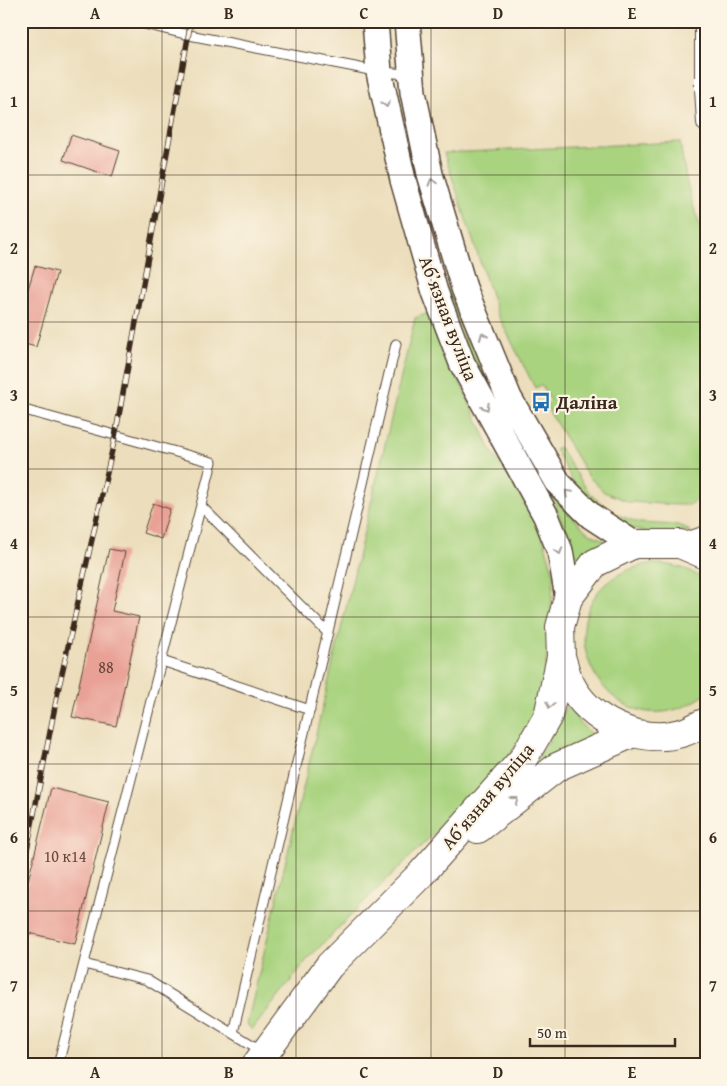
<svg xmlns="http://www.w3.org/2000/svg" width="727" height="1086" viewBox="0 0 727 1086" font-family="'Gentium Book Plus',serif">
<rect width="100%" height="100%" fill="#fcf5e5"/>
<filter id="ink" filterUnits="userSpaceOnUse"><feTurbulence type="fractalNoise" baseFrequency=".02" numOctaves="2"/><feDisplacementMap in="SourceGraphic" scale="10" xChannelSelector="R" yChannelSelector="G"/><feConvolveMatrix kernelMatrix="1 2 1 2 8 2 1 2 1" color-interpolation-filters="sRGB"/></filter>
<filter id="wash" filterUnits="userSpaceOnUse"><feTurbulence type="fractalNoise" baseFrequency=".0096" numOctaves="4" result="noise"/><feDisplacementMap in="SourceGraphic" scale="20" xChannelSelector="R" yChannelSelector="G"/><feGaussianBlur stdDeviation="1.12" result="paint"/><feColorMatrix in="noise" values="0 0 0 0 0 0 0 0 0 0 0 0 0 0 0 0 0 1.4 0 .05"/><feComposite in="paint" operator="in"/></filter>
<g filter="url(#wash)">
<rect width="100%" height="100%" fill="#ecdebc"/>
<!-- green -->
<path fill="#a9d37f" stroke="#727e4e" d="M680,142l6,37 6,23 14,42v245l-8,10 -9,6h-12l-48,-3 -25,-10 -16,-16 -42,-70 5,-5 -10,-16 -6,3 -38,-75 -53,-160z
M448,284h5l25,74 34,68 30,50 31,41 13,14 25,13 -35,26 -5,-26 -17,-41 -28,-44 -55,-102 -26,-70z
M429,313l62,137 49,78 14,46 -6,75 -9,65 -42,58 -130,127 -61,62 -54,69 -5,-6 168,-706z
M559,447l31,47 25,20 25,9 39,2 11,6 -31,4 -39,-10 -44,-38 -21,-38z
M647,564c22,-1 43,3 59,18v112c-102,75 -184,-102 -59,-130z
M567,705l13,18 15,15 -75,43 26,-35z"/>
<g id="blocks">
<!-- building -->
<path fill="#e9a095" d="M71,135l49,16 -8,26 -49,-17z
M35,266l22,6 -21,75 -15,-4v-31z
M153,503l17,6 -9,30 -18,-6z
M109,549l16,3 -13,59 27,6 -23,109 -44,-9z
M51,788l58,14 -34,142 -54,-13v-22z"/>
</g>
</g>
<g filter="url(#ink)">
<use href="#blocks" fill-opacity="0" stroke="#564536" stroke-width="1"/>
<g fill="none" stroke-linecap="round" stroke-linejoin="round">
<defs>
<path id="lane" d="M132,21l57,14 166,32 24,5 30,2
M21,409l191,53 -154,603
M201,506l127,127
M162,661l148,49
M84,964l63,16 115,71
M233,1033l163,-689"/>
<path id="street" d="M704,21v67l2,35
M680,544l26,-9"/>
<path id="secondary" d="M375,21l4,51 24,108 32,112 27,71 84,153 14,35 8,47
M407,21l6,71 17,82 34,114 45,110 50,86 32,32 43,28"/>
<path id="primary" d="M561,657c3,8 5,18 9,26 19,38 69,62 111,50 9,-2 17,-8 25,-11
M478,829l79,-62 76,-34
M256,1065l73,-99 93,-93 101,-114 25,-43 13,-59 -1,-30 8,-29 27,-35 39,-19h46l26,11"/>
</defs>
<!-- lane casing -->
<use href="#lane" stroke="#564536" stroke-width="11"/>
<!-- street casing -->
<use href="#street" stroke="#564536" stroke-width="20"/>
<!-- secondary casing -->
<use href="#secondary" stroke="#564536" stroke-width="28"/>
<!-- primary casing -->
<use href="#primary" stroke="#564536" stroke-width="30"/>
<!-- lane -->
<use href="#lane" stroke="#fff" stroke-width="9"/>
<!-- street -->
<use href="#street" stroke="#fff" stroke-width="18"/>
<!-- secondary -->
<use href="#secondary" stroke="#fff" stroke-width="25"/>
<!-- primary -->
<use href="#primary" stroke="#fff" stroke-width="28"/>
<defs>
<path id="rail" d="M21,880l37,-189 57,-254 76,-416"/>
</defs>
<!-- rail casing -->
<use href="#rail" stroke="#3b2a1e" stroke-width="5.5"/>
<!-- rail -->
<use href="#rail" stroke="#fcf5e5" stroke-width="4" stroke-dasharray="11" stroke-linecap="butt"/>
</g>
<!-- one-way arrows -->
<defs><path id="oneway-chevron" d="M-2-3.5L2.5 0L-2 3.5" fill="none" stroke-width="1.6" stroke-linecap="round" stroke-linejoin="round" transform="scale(1.25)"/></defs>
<g stroke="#a79f9a">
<use href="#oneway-chevron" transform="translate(386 104) rotate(78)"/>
<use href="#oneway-chevron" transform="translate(432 182) rotate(-106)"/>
<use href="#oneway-chevron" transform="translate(483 336) rotate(-113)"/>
<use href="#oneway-chevron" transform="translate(486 407) rotate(61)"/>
<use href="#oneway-chevron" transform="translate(568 493) rotate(-135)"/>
<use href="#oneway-chevron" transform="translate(559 551) rotate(74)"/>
<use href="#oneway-chevron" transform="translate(550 705) rotate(103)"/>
<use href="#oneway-chevron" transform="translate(515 800) rotate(-38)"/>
</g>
</g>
<!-- grid -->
<path fill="none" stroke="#3b2a1e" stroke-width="1" stroke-opacity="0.55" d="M162,21v1044M296,21v1044M431,21v1044M565,21v1044M21,175h685M21,322h685M21,469h685M21,617h685M21,764h685M21,911h685"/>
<!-- icons -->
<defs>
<symbol id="bus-bare" viewBox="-9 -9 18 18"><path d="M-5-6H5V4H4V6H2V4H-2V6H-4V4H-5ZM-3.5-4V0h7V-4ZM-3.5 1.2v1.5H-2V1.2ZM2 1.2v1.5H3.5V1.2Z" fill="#1f6fb2" stroke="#fcf5e5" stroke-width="2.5" paint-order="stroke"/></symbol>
</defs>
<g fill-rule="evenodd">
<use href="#bus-bare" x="527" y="388" width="28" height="28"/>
</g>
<g text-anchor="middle" stroke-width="4.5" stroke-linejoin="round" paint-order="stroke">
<!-- number labels -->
<g font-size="16" fill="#66483c">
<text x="106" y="673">88</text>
<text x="65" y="862">10 к14</text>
</g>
<!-- street labels -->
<g font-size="19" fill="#3b2a1e" stroke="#fcf5e5">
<text transform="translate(449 318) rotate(69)" y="7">Абʼязная вуліца</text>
<text transform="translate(487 796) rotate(-50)" y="7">Абʼязная вуліца</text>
</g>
<!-- poi labels -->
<g font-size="19" font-weight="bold" fill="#3b2a1e" stroke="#fcf5e5" text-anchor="start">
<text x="556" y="409">Даліна</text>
</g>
</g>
<!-- margin -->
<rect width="727" height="1086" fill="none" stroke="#fcf5e5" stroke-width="55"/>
<!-- scale -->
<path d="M530 1038v8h145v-8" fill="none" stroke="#3b2a1e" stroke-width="2.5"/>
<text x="537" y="1038" font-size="15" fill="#3b2a1e" stroke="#fcf5e5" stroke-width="4" paint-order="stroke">50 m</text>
<rect x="28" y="28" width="672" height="1030" fill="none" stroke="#3b2a1e" stroke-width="2"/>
<g font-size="16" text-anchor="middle" font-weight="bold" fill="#3b2a1e">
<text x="95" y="19">A</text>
<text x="229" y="19">B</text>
<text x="364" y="19">C</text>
<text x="498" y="19">D</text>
<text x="632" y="19">E</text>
<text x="14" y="107">1</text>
<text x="713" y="107">1</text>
<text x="14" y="254">2</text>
<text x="713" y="254">2</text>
<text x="14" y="401">3</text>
<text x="713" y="401">3</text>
<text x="14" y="549">4</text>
<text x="713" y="549">4</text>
<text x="14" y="696">5</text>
<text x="713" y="696">5</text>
<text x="14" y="843">6</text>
<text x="713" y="843">6</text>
<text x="14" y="991">7</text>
<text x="713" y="991">7</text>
<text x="95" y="1078">A</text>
<text x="229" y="1078">B</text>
<text x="364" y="1078">C</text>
<text x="498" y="1078">D</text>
<text x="632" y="1078">E</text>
</g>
</svg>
